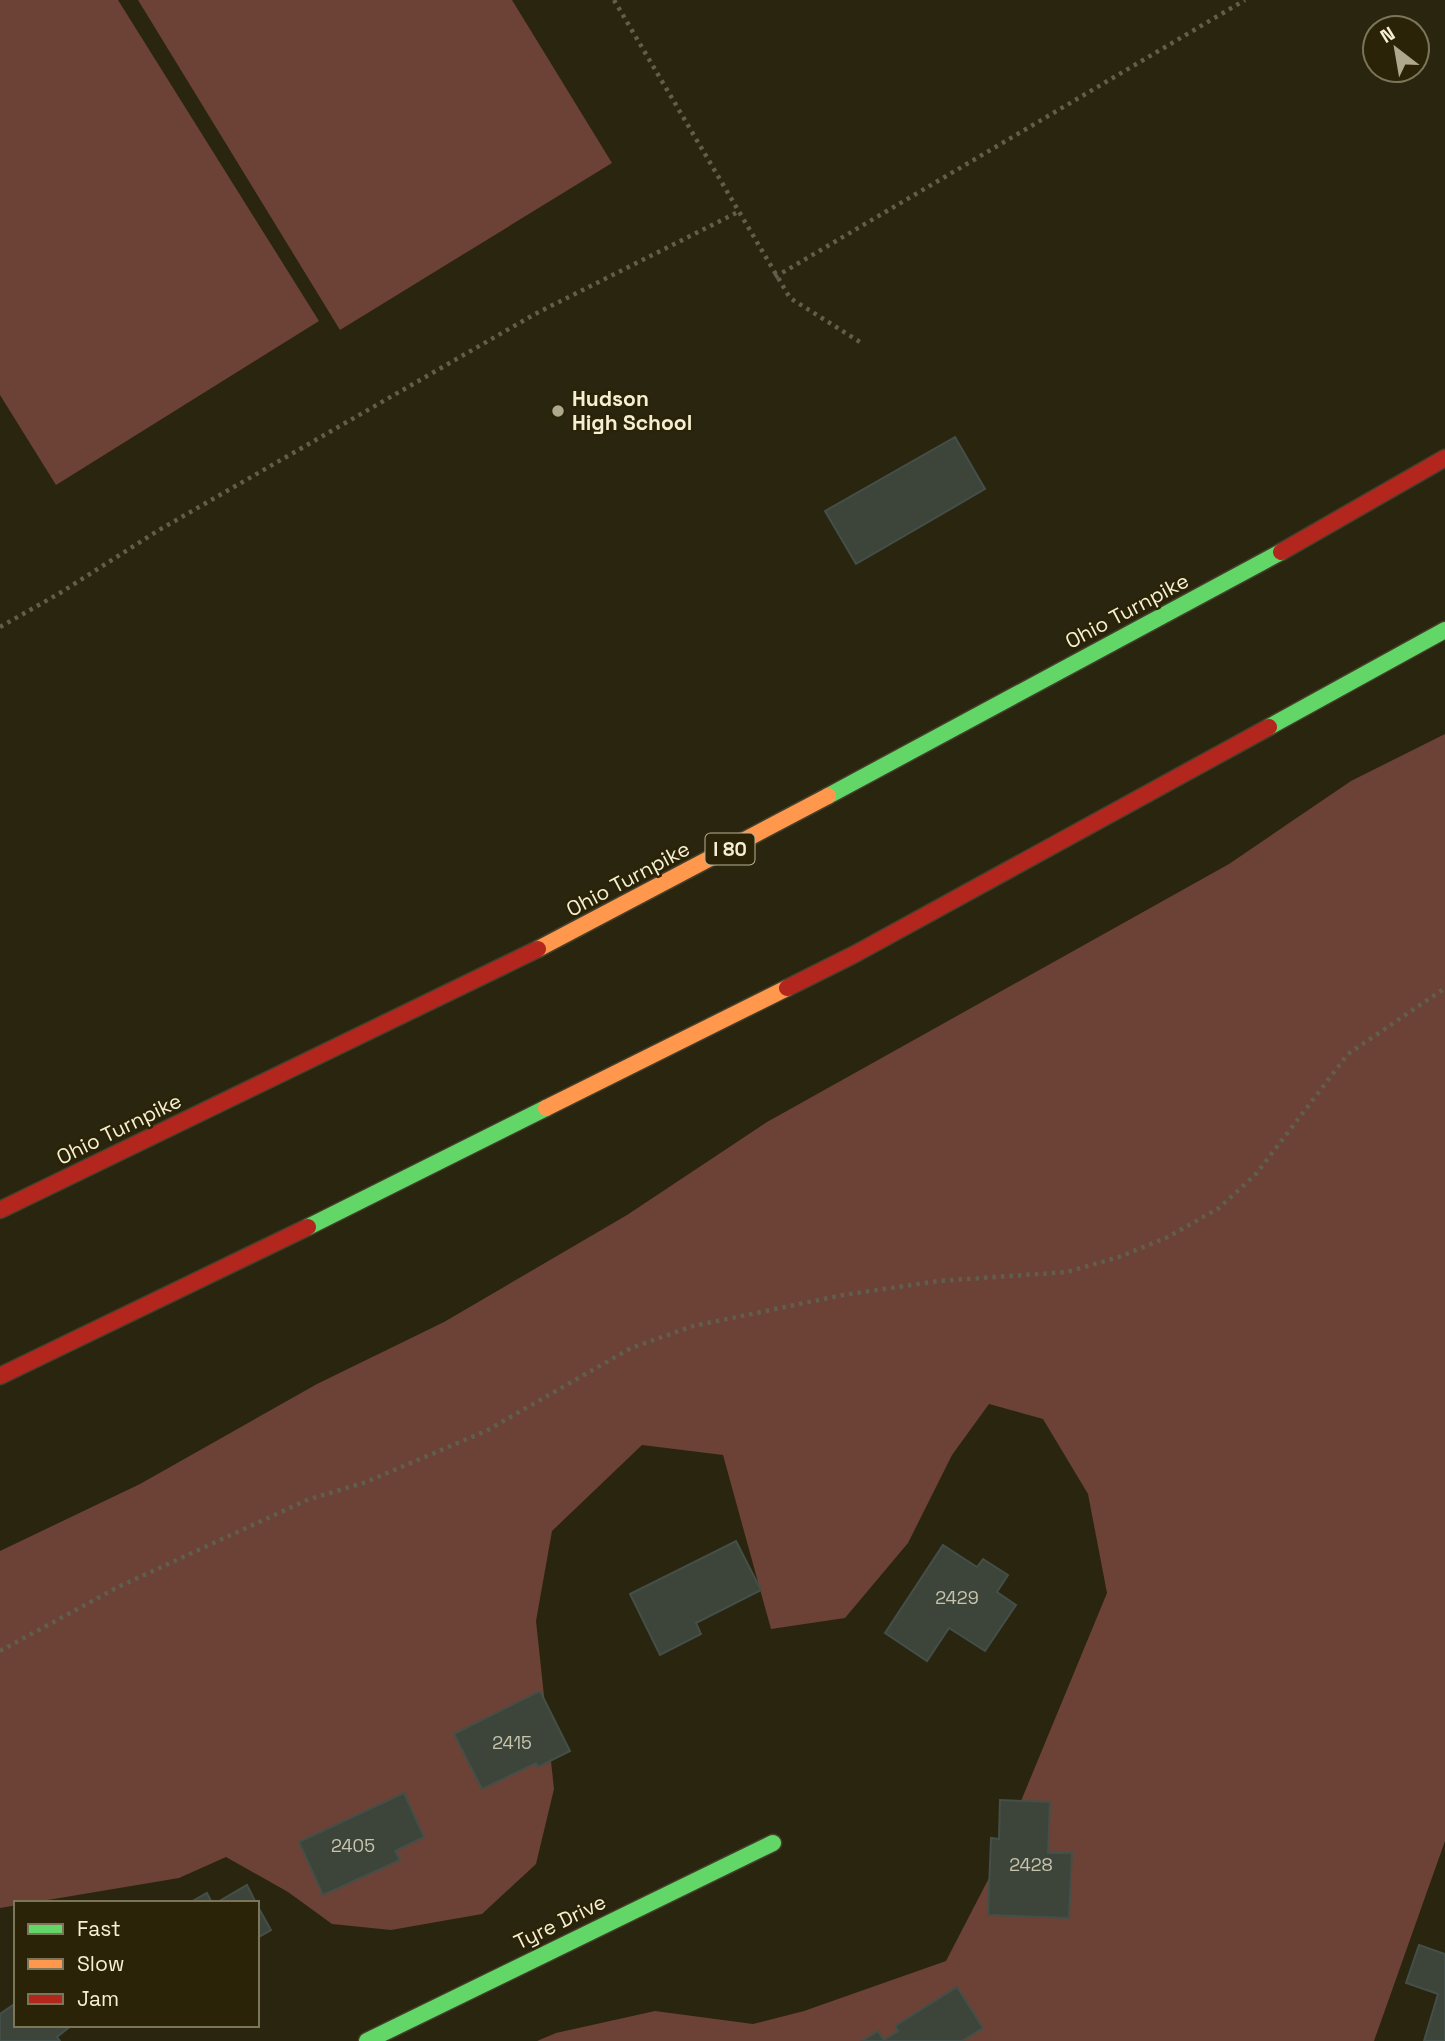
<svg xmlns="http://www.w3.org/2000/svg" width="1445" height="2041" viewBox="0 0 1445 2041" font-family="'Space Grotesk',sans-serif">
<rect width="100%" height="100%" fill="#2a250e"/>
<!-- green -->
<path fill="#6b4235" d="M0,0h118l201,321 -263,164 -56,-90z
M138,0h374l100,163 -272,167z
M1445,734v1107l-71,200h-837l19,-8 99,-22 98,13 51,-13 142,-50 44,-85 117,-283 -19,-99 -45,-75 -54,-15 -37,51 -44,88 -63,75 -74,11 -48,-174 -81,-10 -90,86 -16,90 18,168 -18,75 -54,50 -91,16 -59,-6 -44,-32 -62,-35 -47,21 -179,30v-357l140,-67 177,-100 127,-62 183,-107 140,-93 462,-258 122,-83z"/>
<!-- building -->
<path fill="#3d453b" stroke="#434f48" stroke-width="2" d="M955,437l30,52 -129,75 -31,-53z
M736,1541l25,49 -65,33 5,11 -41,21 -30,-61z
M943,1545l34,22 6,-8 25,16 -11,17 19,13 -31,46 -36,-23 -22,33 -42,-28z
M540,1691l30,60 -32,16 -2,-4 -54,26 -28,-55z
M404,1793l20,44 -29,14 5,9 -77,35 -24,-53z
M1000,1800l50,2 -2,51h24l-3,65 -81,-3 3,-77 8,1z
M247,1885l9,18h-40z
M207,1893l5,10h-23z
M257,1905l14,25 -14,8z
M1419,1945l26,9v87h-21l14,-47 -32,-11z
M957,1987l26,41 -21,13h-100l16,-10 6,9 14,-9 -3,-5z
M16,2003v22h56l-15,12 3,4h-60v-27z"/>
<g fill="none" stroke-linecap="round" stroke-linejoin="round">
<defs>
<path id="fast" d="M1269,727l176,-97
M828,796l453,-244
M308,1227l238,-119
M367,2041l406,-198"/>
<path id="slow" d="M538,949l290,-153
M546,1108l241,-120"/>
<path id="jam" d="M1281,552l164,-94
M787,988l68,-34 414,-227
M0,1210l538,-261
M0,1376l308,-149"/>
</defs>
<!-- fast casing -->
<use href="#fast" stroke="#44402c" stroke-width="19"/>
<!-- slow casing -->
<use href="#slow" stroke="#44402c" stroke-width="19"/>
<!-- jam casing -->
<use href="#jam" stroke="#44402c" stroke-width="19"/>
<!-- path -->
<path stroke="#625e4d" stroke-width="4.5" stroke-dasharray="3.5 5" stroke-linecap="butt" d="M614,0l176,298 70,44
M775,277l470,-277
M0,627l60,-34 99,-63 376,-216 203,-102
M0,1651l118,-64 189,-87 59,-18 120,-51 145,-83 62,-22 150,-31 95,-14 129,-9 52,-15 49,-20 51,-29 37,-34 92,-120 97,-66"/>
<!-- fast -->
<use href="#fast" stroke="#63d668" stroke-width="16"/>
<!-- slow -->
<use href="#slow" stroke="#ff974d" stroke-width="16"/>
<!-- jam -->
<use href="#jam" stroke="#b3261e" stroke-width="16"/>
</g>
<!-- markers -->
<circle fill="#aea88e" stroke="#2a2307" stroke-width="2.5" cx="558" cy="411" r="7"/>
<g text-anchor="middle" stroke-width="5" stroke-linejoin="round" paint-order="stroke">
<!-- number labels -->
<g font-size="18" fill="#c7c4ad">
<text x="957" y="1604">2429</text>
<text x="512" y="1749">2415</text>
<text x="353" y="1852">2405</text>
<text x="1031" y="1871">2428</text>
</g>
<!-- shield labels -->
<rect fill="#2a2307" stroke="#b8b296" stroke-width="2" x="705.5" y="833.5" width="49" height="31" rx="5"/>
<g font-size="19" font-weight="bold" fill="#f5efd3">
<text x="730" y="856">I 80</text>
</g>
<!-- poi labels -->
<g font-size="21" font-weight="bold" fill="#f5efd3" stroke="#2a2307" text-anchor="start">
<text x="572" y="406">Hudson<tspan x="572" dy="24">High School</tspan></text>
</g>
<!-- street labels -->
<g font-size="21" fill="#f5efd3" stroke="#2a2307">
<text transform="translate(1127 611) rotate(-28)" y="7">Ohio Turnpike</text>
<text transform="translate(628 879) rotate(-28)" y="7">Ohio Turnpike</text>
<text transform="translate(119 1129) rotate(-26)" y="7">Ohio Turnpike</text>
<text transform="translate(560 1922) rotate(-26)" y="7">Tyre Drive</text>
</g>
</g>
<!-- legend -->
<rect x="14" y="1901" width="245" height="126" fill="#2a2307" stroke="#7b7559" stroke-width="2"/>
<rect x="28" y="1924" width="35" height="10" fill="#63d668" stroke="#7b7559" stroke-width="2"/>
<text x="77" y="1936" font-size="21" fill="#f5efd3">Fast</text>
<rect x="28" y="1959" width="35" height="10" fill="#ff974d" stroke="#7b7559" stroke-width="2"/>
<text x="77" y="1971" font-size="21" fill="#f5efd3">Slow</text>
<rect x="28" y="1994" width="35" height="10" fill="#b3261e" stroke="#7b7559" stroke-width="2"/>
<text x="77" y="2006" font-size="21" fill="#f5efd3">Jam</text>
<!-- north arrow -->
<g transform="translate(1396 49) rotate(329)"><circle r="33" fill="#2a2307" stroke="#7b7559" stroke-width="2"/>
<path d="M0-5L12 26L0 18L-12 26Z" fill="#aea88e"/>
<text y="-10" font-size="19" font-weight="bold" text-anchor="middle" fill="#f5efd3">N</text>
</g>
</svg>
